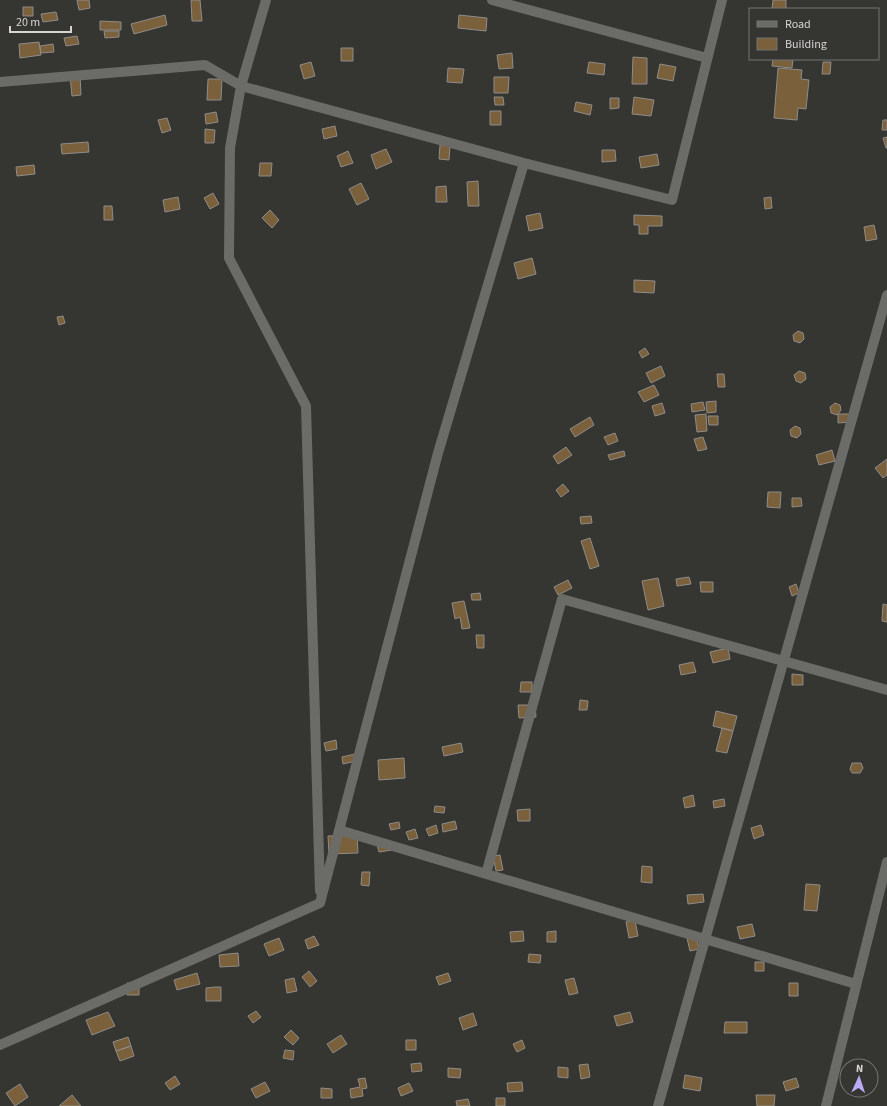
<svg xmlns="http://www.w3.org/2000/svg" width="887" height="1106" viewBox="0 0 887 1106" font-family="'Source Sans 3',sans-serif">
<rect width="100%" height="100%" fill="#353532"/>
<!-- building -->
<path fill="#7b603c" stroke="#8f8c89" d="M77,0h12l1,8 -11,2z
M191,0h9l2,21h-10z
M773,0h13v9h-14z
M23,7h10v9h-10z
M56,12l2,8 -15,2 -2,-8z
M165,15l2,10 -33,9 -3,-10z
M459,15l28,3 -1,13 -28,-3z
M100,21l21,1v8h-21z
M104,31h15v6l-14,1z
M77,36l2,8 -13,2 -2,-8z
M39,42l2,13 -21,3 -1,-14z
M53,44l1,8 -13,1 -1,-7z
M341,48h12v13h-12z
M512,53l1,15 -14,1 -2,-14z
M633,57l14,1v26h-15z
M773,59h20l-1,9 -20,-2z
M311,62l4,14 -11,3 -4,-14z
M589,62l16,2 -1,11 -17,-2z
M823,62h8l-1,12h-8z
M660,64l16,3 -3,14 -16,-3z
M448,68l16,1 -2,14 -15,-1z
M778,68l24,2 -1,9 8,1 -3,29 -8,-1 -1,12 -23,-2z
M80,75l1,20 -9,1 -2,-20z
M494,77h15l-1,16h-14z
M208,79h14l-1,21h-14z
M494,97h9l1,8h-9z
M634,97l20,3 -3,16 -19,-2z
M610,98h9v10l-9,1z
M576,102l16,3 -2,10 -16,-4z
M490,111h11v14h-11z
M216,112l2,10 -12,2 -1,-10z
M167,118l4,12 -9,3 -4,-13z
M883,120h4v10h-5z
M335,126l2,10 -13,3 -2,-10z
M205,129l10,1 -1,13h-9z
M887,137v11h-1l-3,-10z
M88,142l1,10 -27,2 -1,-10z
M440,145l10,1 -1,14 -10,-1z
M386,149l6,13 -16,7 -5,-14z
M602,150h13l1,11 -14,1z
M348,151l5,12 -12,4 -4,-11z
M657,154l2,11 -18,3 -2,-11z
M260,163h12l-1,13h-12z
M34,165l1,9 -18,2 -1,-9z
M478,181l1,25h-11l-1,-24z
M361,183l8,16 -12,6 -8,-16z
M446,186l1,16h-11v-15z
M213,193l6,11 -9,5 -6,-11z
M178,197l2,12 -15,3 -2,-12z
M771,197l1,11 -7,1 -1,-11z
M104,206h8l1,14h-9z
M270,210l9,10 -7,8 -10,-10z
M540,213l3,15 -14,3 -3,-15z
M634,215l28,1v10h-14v8h-9v-9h-5z
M874,225l3,14 -11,2 -2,-14z
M532,258l4,16 -18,5 -4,-16z
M634,280l21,1 -1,12 -20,-1z
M63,316l2,7 -6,2 -2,-8z
M798,331l5,2 1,6 -4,4 -6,-2 -1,-6z
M645,348l4,6 -7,4 -3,-6z
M661,366l4,10 -14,7 -5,-10z
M799,371l6,2 1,6 -5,4 -5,-2 -2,-6z
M717,374h7l1,13h-7z
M654,385l5,10 -15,7 -6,-10z
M716,401v11l-9,1 -1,-11z
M703,402l2,8 -13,2 -1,-8z
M662,403l3,10 -10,3 -3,-10z
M835,403l5,2 1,5 -4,5 -6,-2 -1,-6z
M706,414l1,17 -10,1 -2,-17z
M838,414h13v8l-13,1z
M708,416h10v9h-9z
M590,417l4,8 -19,12 -5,-8z
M795,426l5,2 1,6 -4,4 -6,-2 -1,-6z
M615,433l3,8 -10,4 -4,-8z
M703,437l4,12 -9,2 -4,-12z
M566,447l6,8 -14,9 -5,-8z
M832,450l3,11 -16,4 -3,-10z
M624,451l1,5 -15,4 -2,-5z
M887,459v16l-4,3 -8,-10z
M563,484l6,7 -8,6 -5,-7z
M768,492h13l-1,16 -13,-1z
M792,498h9l1,8 -10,1z
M591,516l1,7 -11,1 -1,-7z
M590,538l9,28 -9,3 -9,-28z
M689,577l2,7 -14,2 -1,-7z
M658,578l6,28 -16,4 -6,-29z
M568,580l4,8 -14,7 -4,-8z
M700,582h13v10h-12z
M796,584l3,9 -7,3 -3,-9z
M480,593l1,7h-9l-1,-6z
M464,601l6,27 -8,1 -2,-12 -5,2 -3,-16z
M883,604l4,1v17l-5,-1z
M476,635h8v13h-7z
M728,648l2,11 -17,4 -3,-11z
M693,662l3,10 -15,3 -2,-10z
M792,674l11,1v10h-11z
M521,682h11v10h-12z
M580,700l8,1 -1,9h-8z
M518,705h17l1,12 -17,1z
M716,711l21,5 -4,15 -20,-5z
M722,728l11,3 -6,22 -11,-2z
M336,740l1,9 -11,2 -2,-8z
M461,743l2,9 -19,4 -2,-9z
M355,754l1,7 -13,3 -1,-7z
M404,758l1,20 -26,2 -1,-20z
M852,763h9l2,5 -3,5h-8l-2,-4z
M693,795l2,11 -10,2 -2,-10z
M724,799l1,7 -11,2 -1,-7z
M435,806l10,1 -1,6 -10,-1z
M530,809v12h-12l-1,-11z
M455,821l2,8 -14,3 -1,-8z
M399,822l1,6 -9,2 -2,-6z
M436,825l2,8 -9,3 -3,-7z
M761,825l3,10 -10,4 -3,-11z
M415,829l3,9 -9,2 -3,-8z
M357,835l1,18 -29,1 -1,-18z
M377,845l15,5 -13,2z
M500,855l3,15 -7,1 -3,-15z
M642,866l10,1v16l-11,-1z
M362,872h8l-1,14 -8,-1z
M806,884l14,1 -3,26 -13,-1z
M703,894l1,8 -16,2 -1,-9z
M635,920l3,16 -9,2 -3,-16z
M752,924l3,12 -15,3 -3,-12z
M523,931l1,10 -13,1 -1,-10z
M556,931v11h-9v-10z
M696,935l3,14 -9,2 -3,-13z
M314,936l5,9 -11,4 -3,-9z
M279,938l5,12 -15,6 -5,-12z
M238,953l1,13 -19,1 -1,-12z
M529,954l12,1 -1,8 -12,-1z
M755,962h9v9h-9z
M309,971l8,10 -7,6 -8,-10z
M197,973l3,11 -23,6 -3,-10z
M448,973l3,8 -12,4 -3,-8z
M294,978l3,13 -10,2 -2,-13z
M574,978l4,15 -9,2 -4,-15z
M127,983h12v12h-12z
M789,983h9v13h-9z
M215,987h6v14h-15v-13z
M256,1011l5,6 -8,6 -5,-7z
M108,1012l7,14 -23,9 -6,-15z
M630,1012l3,10 -16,4 -3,-10z
M473,1013l4,12 -14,5 -4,-12z
M725,1022h22v11h-23z
M291,1030l8,8 -6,7 -9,-8z
M341,1035l6,9 -14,9 -6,-9z
M128,1037l3,9 -15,5 -3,-9z
M406,1040h10v10h-10z
M522,1040l3,8 -8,4 -4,-8z
M131,1046l3,10 -14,5 -4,-10z
M285,1050l9,1 -1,9 -10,-2z
M421,1063l1,8 -10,1 -1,-8z
M588,1064l2,13 -9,2 -2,-14z
M558,1067l10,1v10l-10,-1z
M448,1068l13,1 -1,9 -12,-1z
M685,1075l17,3 -2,13 -17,-3z
M175,1076l5,8 -10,6 -5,-7z
M365,1078l2,10 -5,1 1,7 -12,2 -1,-9 10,-2 -2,-8z
M796,1078l3,9 -13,4 -3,-9z
M265,1082l5,9 -14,7 -5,-9z
M522,1082l1,9 -15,1 -1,-9z
M409,1083l4,8 -12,5 -3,-8z
M20,1084l8,13 -13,9 -9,-13z
M321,1088l11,1v9h-11z
M72,1095l9,11h-22z
M756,1095h19l-1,11h-17z
M496,1098h9v8h-9z
M468,1099l2,7h-13l-1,-5z"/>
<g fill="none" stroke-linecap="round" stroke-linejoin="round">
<!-- minor -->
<path stroke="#6b6b67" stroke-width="10" d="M266,0l-25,86 -11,62 -1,110 77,148 14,485
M492,0l215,58
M0,82l205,-17 36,21 283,77
M339,830l517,154
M486,874l76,-275 325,91
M0,1045l320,-142 118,-450 86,-290 148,37 50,-200
M658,1106l229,-811
M826,1106l61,-244"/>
</g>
<!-- legend -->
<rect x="749" y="8" width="130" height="52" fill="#353532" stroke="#757572"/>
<rect x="757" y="21" width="20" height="6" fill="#6b6b67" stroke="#757572"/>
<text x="785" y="28" font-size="12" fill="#d6d5d3">Road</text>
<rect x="757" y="38" width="20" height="12" fill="#7b603c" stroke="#757572"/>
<text x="785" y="48" font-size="12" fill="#d6d5d3">Building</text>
<!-- north arrow -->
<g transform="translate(859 1078) rotate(3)"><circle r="19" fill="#353532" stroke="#757572"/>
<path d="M0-3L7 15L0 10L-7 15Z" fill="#bcaaf5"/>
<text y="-6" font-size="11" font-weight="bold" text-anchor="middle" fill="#d6d5d3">N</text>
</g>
<!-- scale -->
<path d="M10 26v6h61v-6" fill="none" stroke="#d6d5d3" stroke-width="2"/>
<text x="16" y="26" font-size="12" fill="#d6d5d3" stroke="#353532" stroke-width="3" paint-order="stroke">20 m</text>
</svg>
